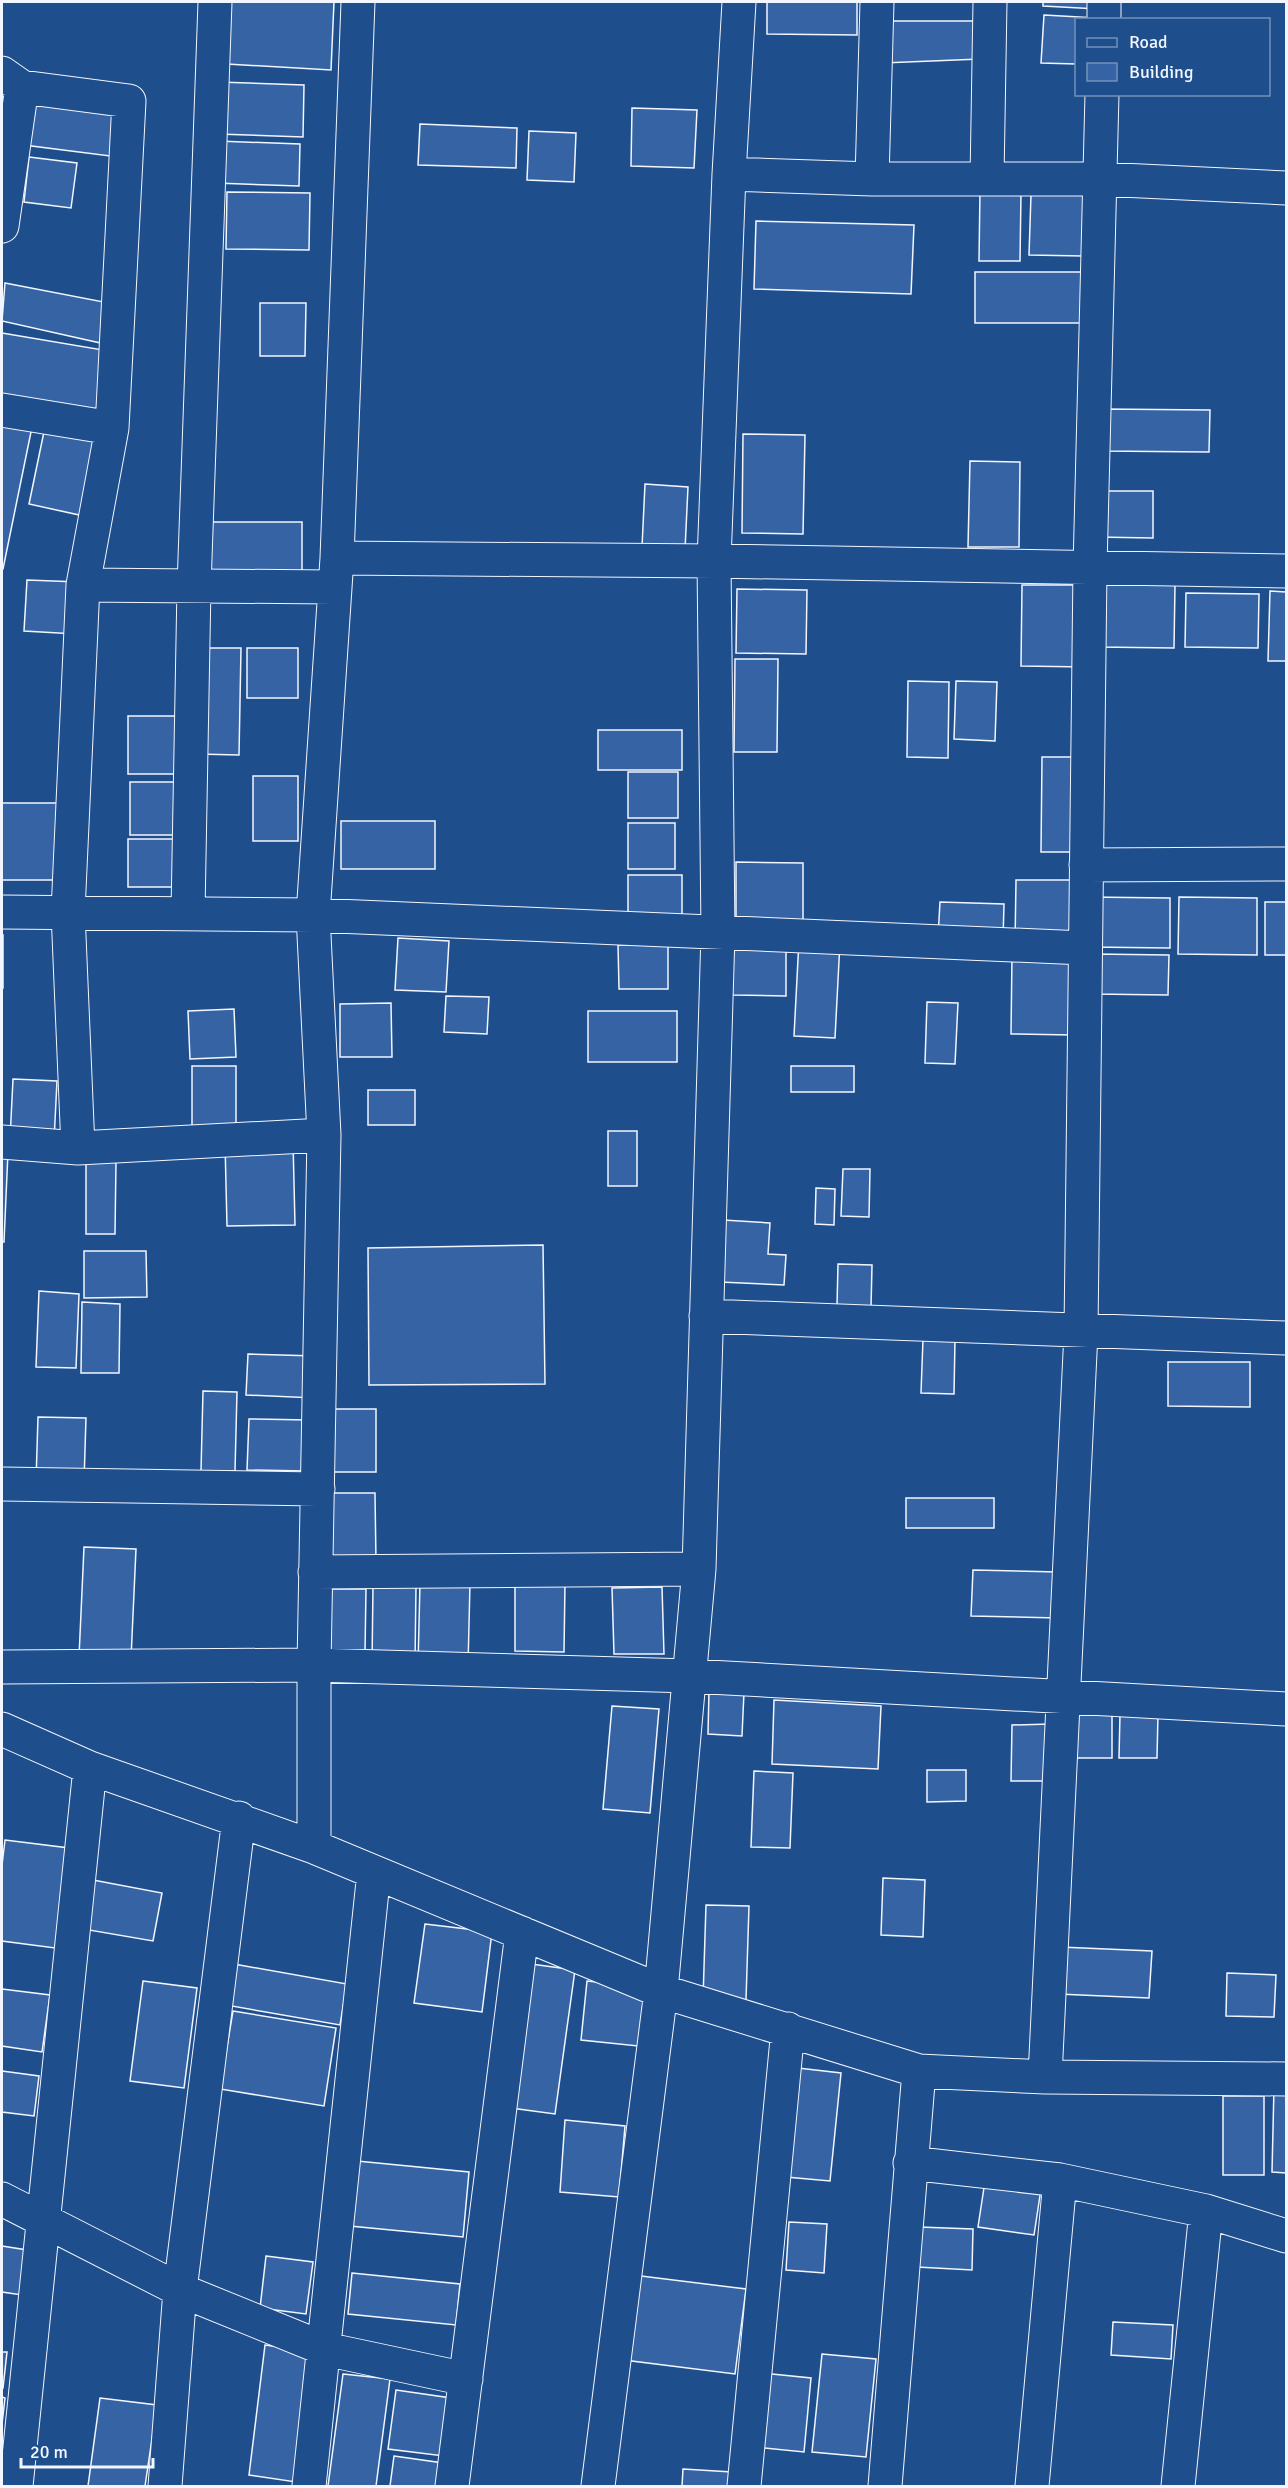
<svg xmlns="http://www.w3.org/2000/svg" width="1288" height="2488" viewBox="0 0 1288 2488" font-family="Signika,sans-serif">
<rect width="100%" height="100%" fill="#1f4e8c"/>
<!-- building -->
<path fill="#3563a3" stroke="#f2f6ff" stroke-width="1.5" d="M231,2h103l-3,68 -104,-6z
M767,2h90v33l-90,-1z
M1043,2h55v7l-55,-3z
M1044,15l53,3 -21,2v44l-35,-1z
M884,21h98l-2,38 -97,4z
M218,82l86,3 -1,52 -86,-3z
M30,100l94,13 -6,44 -94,-12z
M632,108l65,2 -3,58 -63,-2z
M420,124l97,4 -1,40 -98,-3z
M529,131l47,2 -2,49 -47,-2z
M217,141l83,3 -1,42 -84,-3z
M29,157l48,6 -6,45 -47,-6z
M980,191l41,1 -1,69h-41z
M227,192l83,1 -1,57 -83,-1z
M1031,195h53l-1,61 -54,-1z
M756,221l158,4 -3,69 -157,-5z
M975,272h115l-1,51h-114z
M5,283l104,20 -4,41 -103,-23z
M260,303h46l-1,53h-45z
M2,333l107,18 -11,60 -96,-16z
M1102,409l108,1 -1,42 -108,-1z
M2,421l30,6 -29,142h-1z
M46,422l55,12 -17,82 -55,-12z
M743,434l62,1 -2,99 -61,-1z
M970,461l50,1 -1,85h-51z
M645,484l43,3 -3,63 -43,-3z
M1095,491h58v47l-58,-1z
M206,522h96v58h-96z
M27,580l52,2 -3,52 -52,-3z
M1098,584l77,1 -1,63 -76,-1z
M1022,585h65l-1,82 -65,-1z
M737,589l70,1 -1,64 -70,-1z
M1270,591l16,1v69h-18z
M1186,593l73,1 -1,54 -73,-1z
M199,648h42l-2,107 -42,-1z
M247,648h51v50h-51z
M735,659h43l-1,93h-43z
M908,681l41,1 -1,76 -41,-1z
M956,681l41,1 -2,59 -41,-2z
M128,716h49v58h-49z
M598,730h84v40h-84z
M1042,757h39l-1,95h-39z
M628,772h50v46h-50z
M253,776h45v65h-45z
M130,782h45v53h-45z
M2,803h60v77h-60z
M341,821h94v48h-94z
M628,823h47v46h-47z
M128,839h50v48h-50z
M736,862l67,1v64l-67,-1z
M628,875h54v50h-54z
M1016,880h64l-1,65h-64z
M1088,897l82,1v50l-82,-1z
M1179,897l78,1v57l-79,-1z
M940,902l64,2 -1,36 -65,-3z
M1265,902h21v53h-21z
M2,935h1v53h-1z
M732,937h54v59l-54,-1z
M398,938l51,3 -3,51 -51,-2z
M799,940l41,2 -5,96 -41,-2z
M618,945h50v44h-49z
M1094,954l75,1 -1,40 -75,-1z
M1012,956h60v79l-61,-1z
M446,996l43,1 -2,37 -43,-2z
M927,1002l31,1 -3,61 -30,-1z
M391,1003l1,54h-52v-53z
M234,1009l2,48 -46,2 -2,-48z
M588,1011h89v51h-89z
M192,1066h44v65h-44z
M791,1066h63v26h-63z
M13,1079l44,2 -3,60 -44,-2z
M368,1090h47v35h-47z
M608,1131h29v55h-29z
M293,1141l2,84 -68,1 -2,-83z
M2,1152h6l-4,90h-2z
M86,1162h30l-1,72h-29z
M843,1169h27l-1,48 -28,-1z
M816,1188l19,1 -1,36 -19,-1z
M723,1220l47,3 -2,31 18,1 -2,30 -64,-3z
M543,1245l2,139 -176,1 -1,-137z
M84,1251h62l1,46 -63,1z
M838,1264l34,1 -1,43 -34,-2z
M39,1291l40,3 -3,74 -40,-1z
M82,1302l38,2 -1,69h-38z
M923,1339l32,1 -1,54 -33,-1z
M248,1354l68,2 -1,42 -69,-3z
M1168,1362h82v45l-82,-1z
M203,1391l34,1 -2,79h-34z
M327,1409h49v63h-49z
M38,1417l48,1 -2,64 -48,-1z
M249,1419l60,1 -2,51 -60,-1z
M323,1493h52l1,69 -52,1z
M906,1498h88v30h-88z
M84,1547l52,2 -5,110 -52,-2z
M973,1570l85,2v46l-87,-2z
M420,1583h50l-2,83 -50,-1z
M515,1583h50l-1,69 -49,-1z
M373,1585h43l-1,80h-43z
M662,1587l2,67h-50l-2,-66z
M324,1589h42l-1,64 -43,-2z
M709,1691l35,1 -2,44 -34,-2z
M774,1700l107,6 -3,63 -106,-5z
M612,1706l47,3 -9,104 -47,-4z
M1070,1712h42v46h-42z
M1120,1714h38l-1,44h-38z
M1050,1724v57h-39l1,-56z
M927,1770h39v31l-39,1z
M754,1771l39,2 -3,75 -39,-1z
M5,1840l64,8 -14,100 -53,-7v-76z
M883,1878l42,2 -2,57 -42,-2z
M93,1880l69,13 -9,48 -70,-12z
M706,1905l43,1 -3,94 -43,-1z
M425,1924l67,8 -10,80 -68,-9z
M1060,1947l92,4 -3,47 -91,-4z
M234,1964l113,20 -7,41 -114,-20z
M531,1964l44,6 -20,144 -44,-6z
M1227,1973l49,2 -2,42 -48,-1z
M143,1981l54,7 -13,100 -54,-7z
M587,1981l58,6 -7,59 -57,-6z
M2,1989l48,6 -8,57 -40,-6z
M233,2011l103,17 -12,78 -104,-17z
M798,2068l43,5 -11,108 -44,-4z
M2,2071l37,5 -5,40 -32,-4z
M1274,2087h12v86l-14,-1z
M1223,2096h41v79h-41z
M565,2120l60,6 -6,71 -59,-5z
M357,2161l112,11 -6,65 -113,-11z
M985,2181l56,8 -7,46 -56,-8z
M789,2222l38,2 -3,49 -38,-3z
M919,2227l54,2 -1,41 -55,-3z
M2,2246l25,4 -5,45 -20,-3z
M266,2256l47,6 -7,52 -46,-6z
M352,2273l108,11 -4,41 -108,-11z
M633,2275l113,14 -11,85 -111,-14z
M1113,2322l60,3 -2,34 -60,-4z
M265,2345l49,7 -18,130 -47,-7z
M2,2352h5l-4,36h-1z
M822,2354l54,5 -10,98 -54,-5z
M762,2373l49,5 -7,74 -49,-5z
M343,2374l47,5 -14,107h-48z
M396,2390l55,8 -7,58 -56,-7z
M2,2397l3,1 -3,26z
M100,2398l57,7 -12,81h-57z
M394,2456l49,7 -3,23h-50z
M683,2469l49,3 -1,14h-49z"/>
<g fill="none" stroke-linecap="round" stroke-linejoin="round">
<defs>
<path id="minor" d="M1104,20v-18
M2,73l20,14 -20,139
M22,87l107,14 -17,327 -29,157 -15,327 10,236
M729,174l143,5h228l186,9
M872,179l5,-177
M987,179l3,-177
M2,410l110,18
M337,558l377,3 572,10
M83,585l250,2
M1086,865l200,-1
M2,912l311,3 771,33
M188,912l6,-326 21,-584
M2,1142l76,6 246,-13
M706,1316l580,22
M2,1484l316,5
M315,1572l384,-3
M2,1667l312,-2 376,11 596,33
M2,1729l88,39 224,79 347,144 258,80 126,6 241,2
M314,1847v-182l10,-530 -11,-220 24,-357 21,-556
M1045,2077l36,-745 9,-764 12,-474
M910,2163l150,17 146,31 80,25
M2,2199l178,91 145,59 141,30
M16,2486l74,-718
M165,2486l15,-196 59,-472
M309,2486l65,-614
M452,2486l70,-553
M598,2486l63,-495 38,-422 19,-636 -4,-372 15,-387 10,-172
M744,2486l44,-457
M885,2486l34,-415
M1032,2486l28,-306
M1178,2486l28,-275"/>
</defs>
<!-- minor casing -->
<use href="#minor" stroke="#f2f6ff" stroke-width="35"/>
<!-- minor -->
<use href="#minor" stroke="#1f4e8c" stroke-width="33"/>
</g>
<!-- border -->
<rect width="1288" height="2488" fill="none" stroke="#f2f6ff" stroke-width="6"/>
<!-- legend -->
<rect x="1075" y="18" width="195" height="78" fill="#1f4e8c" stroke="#7391ba" stroke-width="1.5"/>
<rect x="1087" y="38" width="30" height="9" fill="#1f4e8c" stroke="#7391ba" stroke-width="1.5"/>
<text x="1129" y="48" font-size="18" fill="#f2f6ff">Road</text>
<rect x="1087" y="63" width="30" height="18" fill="#3563a3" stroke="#7391ba" stroke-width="1.5"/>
<text x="1129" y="78" font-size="18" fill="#f2f6ff">Building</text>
<!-- scale -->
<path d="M21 2458v9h132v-9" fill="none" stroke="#f2f6ff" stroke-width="3"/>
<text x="30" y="2458" font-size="18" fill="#f2f6ff" stroke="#1f4e8c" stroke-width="4.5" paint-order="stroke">20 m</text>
</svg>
